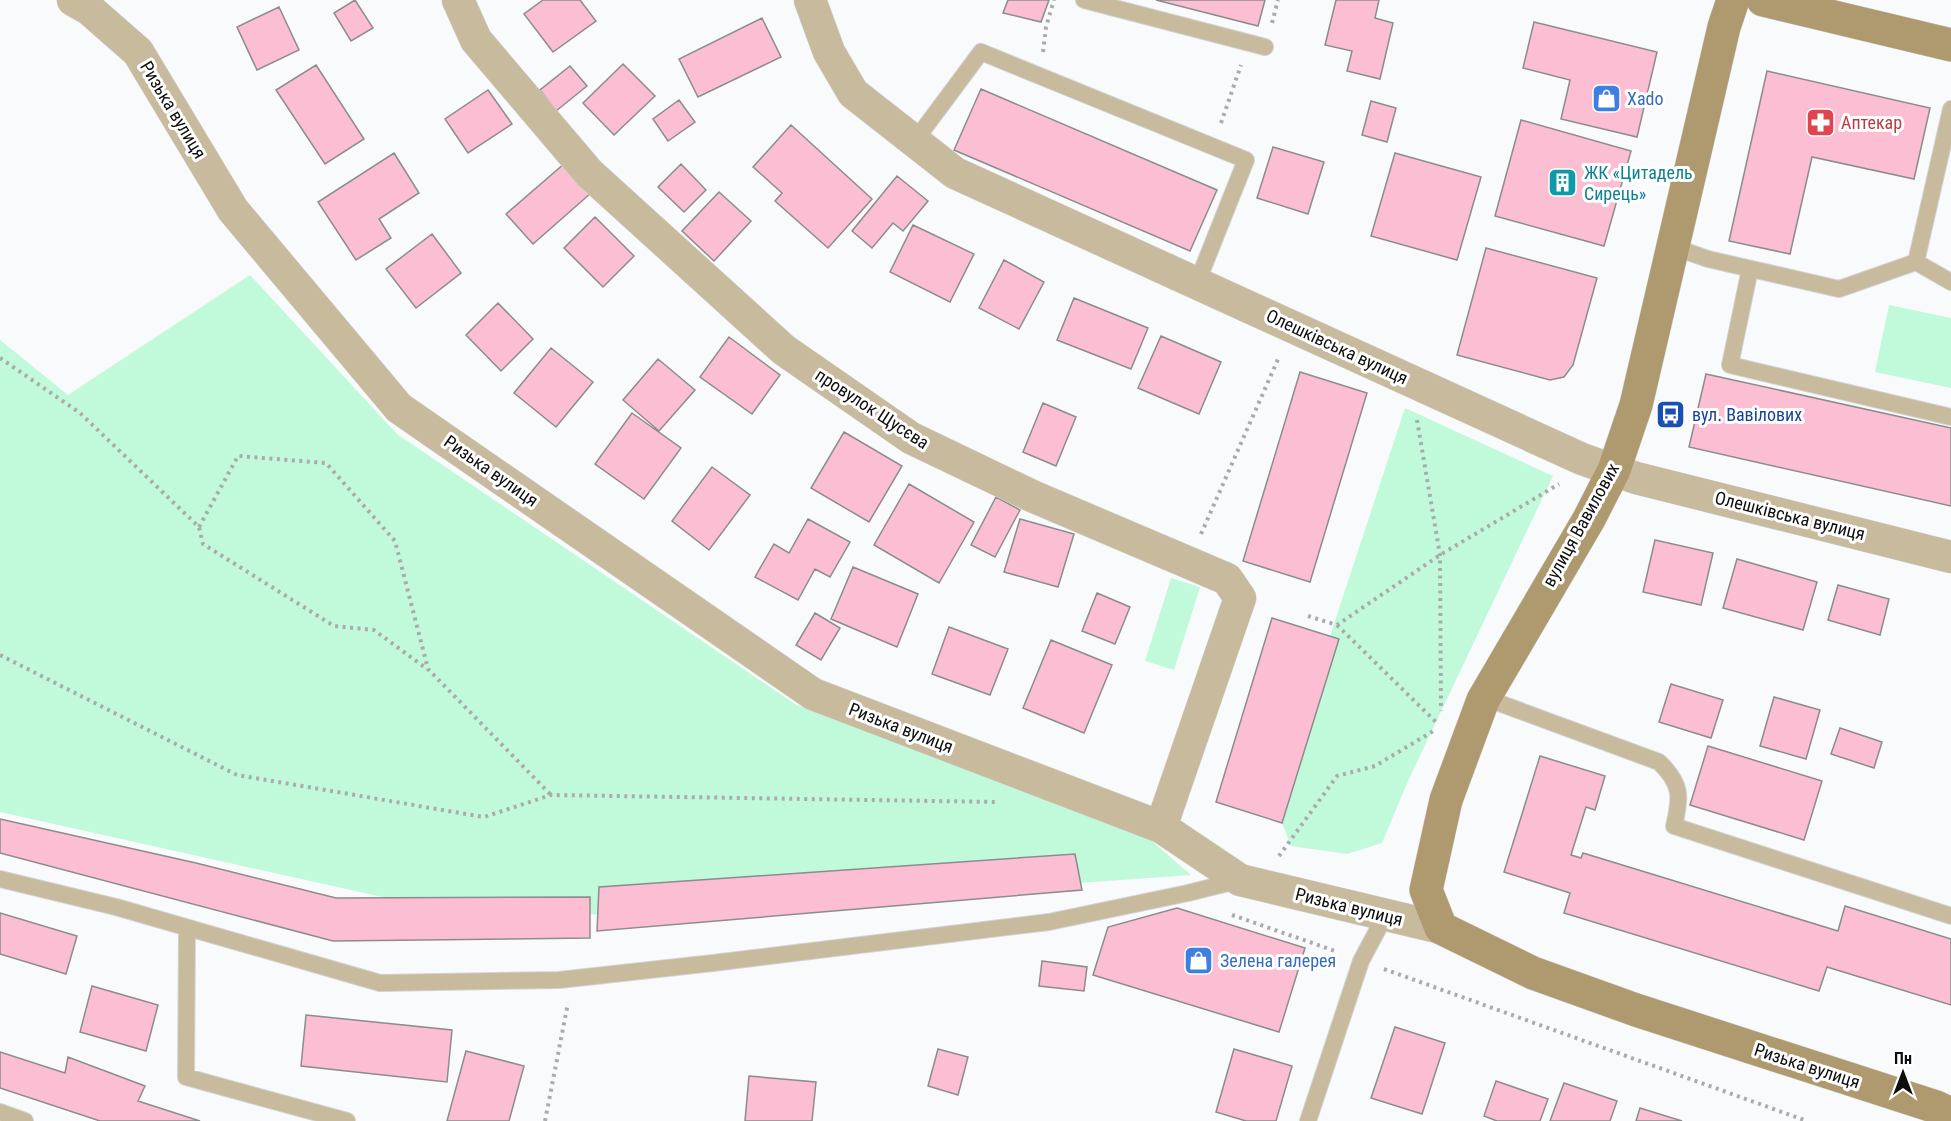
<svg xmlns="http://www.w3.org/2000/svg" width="1951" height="1121" viewBox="0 0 1951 1121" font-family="'Roboto Condensed',sans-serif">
<rect width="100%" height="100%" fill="#f9fafb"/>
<!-- green -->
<path fill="#c1fada" d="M250,275l147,159 398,270 350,131 46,40 -573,41 -213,-14 -405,-90v-472l68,55z
M1889,305l62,13v70l-76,-16z
M1405,408l148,68 -145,305 -26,62 -35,11 -56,-8 -9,-23 57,-184 -9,-3z
M1171,578l29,9 -26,83 -29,-9z"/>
<!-- building -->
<path fill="#fcbed3" stroke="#8d8c8c" stroke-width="1.5" d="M355,0l18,28 -22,13 -17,-28z
M543,0h37l16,21 -43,31 -29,-38z
M1008,0h41l-8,22 -38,-9z
M1156,0h109l-7,26z
M1336,0h43l-4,18 18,5 -13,56 -33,-8 5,-20 -27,-6z
M279,7l20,43 -42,20 -20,-43z
M762,18l19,39 -83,40 -19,-38z
M1534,22l123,30 -20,85 -76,-18 9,-39 -47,-12z
M623,64l32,32 -41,39 -31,-32z
M316,65l48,74 -39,25 -49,-74z
M570,66l17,20 -31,25 -16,-21z
M1767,71l163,37 -16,71 -102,-22 -22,97 -61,-13z
M981,89l236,101 -27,61 -236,-101z
M488,90l24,34 -44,29 -23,-34z
M679,100l16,22 -27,19 -15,-22z
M1371,101l25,7 -9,34 -25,-7z
M1521,120l110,31 -27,95 -109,-30z
M791,125l81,74 -44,49 -53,-47 7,-8 -29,-26z
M1273,147l51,15 -16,52 -51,-16z
M394,153l25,40 -40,26 12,19 -35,22 -38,-58z
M1395,153l86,24 -24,83 -86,-24z
M565,163l26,30 -58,51 -27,-30z
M681,164l25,26 -22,22 -26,-25z
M897,176l31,25 -25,30 -10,-8 -21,25 -20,-17z
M719,192l32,29 -37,40 -32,-30z
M595,217l39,39 -31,31 -39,-39z
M913,225l61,29 -24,48 -60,-30z
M432,234l29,39 -45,35 -30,-39z
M1486,248l111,30 -24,87 -9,12 -14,3 -93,-25z
M1004,260l40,22 -25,47 -40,-21z
M1074,298l74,30 -17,41 -74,-29z
M498,303l35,36 -32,32 -35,-36z
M1161,336l60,26 -22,52 -61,-26z
M729,337l51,38 -28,39 -52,-37z
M551,348l42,34 -37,45 -42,-34z
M658,359l37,31 -36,41 -36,-31z
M1300,372l67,21 -57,189 -67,-21z
M1706,374l245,54v78l-262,-59z
M1043,403l33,14 -20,49 -33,-14z
M632,413l49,35 -37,51 -49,-35z
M844,432l58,34 -33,56 -58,-34z
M712,467l38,28 -41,55 -37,-29z
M909,484l65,38 -35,61 -65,-38z
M996,497l24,13 -25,47 -24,-12z
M808,519l42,23 -20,35 -15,-8 -17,31 -43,-23 19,-33 15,9z
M1020,519l54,15 -16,53 -54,-15z
M1655,540l58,13 -12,52 -58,-13z
M1737,559l80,23 -14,48 -80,-22z
M853,567l65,27 -21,53 -66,-28z
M1838,585l51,14 -9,36 -52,-15z
M1097,593l33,14 -15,37 -33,-13z
M815,613l25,15 -19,32 -25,-15z
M1272,618l67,21 -57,184 -66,-21z
M949,627l59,22 -18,46 -58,-21z
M1051,640l61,25 -28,68 -61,-25z
M1671,684l52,16 -12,38 -52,-16z
M1774,697l46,13 -14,49 -46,-13z
M1840,728l42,14 -8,26 -43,-14z
M1708,746l114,35 -18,59 -114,-35z
M1540,756l65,20 -10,34 -9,-3 -15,48 10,3 2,-5 255,78 7,-25 106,33v66l-124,-38 -8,24 -255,-78 6,-20 -66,-21z
M0,819l196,44 140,35 254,-1v41l-257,3 -333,-88z
M1075,854l7,36 -485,41 2,-44z
M1177,908l128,40 -26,84 -186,-57 15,-48z
M0,913l77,23 -11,38 -66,-20z
M1042,961l45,6 -3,24 -45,-5z
M92,986l66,19 -12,46 -66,-19z
M306,1015l146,15 -5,52 -146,-16z
M1395,1027l50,16 -23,71 -51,-16z
M938,1049l30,8 -10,38 -30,-9z
M1234,1049l58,17 -16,55h-30l-30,-9z
M466,1051l58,15 -15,55h-62z
M0,1052l65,21 3,-16 77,29 -7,15 62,20h-100l-100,-33z
M749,1076l67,6 -4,39h-67z
M1496,1081l52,18 -8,22h-43l-13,-5z
M1564,1083l53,18 -7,20h-60z
M1640,1108l42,13h-46z"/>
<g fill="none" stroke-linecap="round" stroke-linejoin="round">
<defs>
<path id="lane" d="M1084,0l181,47
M914,142l67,-90 265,108 -49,123
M1671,246l37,13 131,30 77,-27 35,20
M1916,262l35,-153
M1750,269l-20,96 221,52
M1483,700l16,3 160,59c23,22 22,35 15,64l277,90
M0,879l116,28 264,76 179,-3 154,-17 336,-41 139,-29 52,-13
M187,928l-1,149 161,44
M0,1112l25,9
M1308,1121l53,-160 24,-45"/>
<path id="street" d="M73,0l16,9 49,43 95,158 166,198 414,286 348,133 79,53 201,48
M458,0l18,40 113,133 195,177 127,88 121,58 195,83 13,19 -79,229
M810,0l19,52 24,41 102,80 627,286 54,19 315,79"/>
<path id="secondary" d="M1733,0l-9,27 -88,378 -22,65 -25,49 -106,181 -37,100 -20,90 15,38 92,45 103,37 300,97 15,7
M1763,0l188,45"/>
</defs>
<!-- lane casing -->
<use href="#lane" stroke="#d3d4d5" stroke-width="18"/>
<!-- street casing -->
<use href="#street" stroke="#d3d4d5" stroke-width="33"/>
<!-- secondary casing -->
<use href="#secondary" stroke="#d3d4d5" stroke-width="34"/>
<!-- path -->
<path stroke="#ababac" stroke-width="4" stroke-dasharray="3 4.5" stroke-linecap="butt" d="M1272,23l6,-23
M1043,52l3,-25 8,-27
M1221,123l20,-58
M0,358l80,55 119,114 4,17 131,82 40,4 53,39
M1417,420l23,135 1,156
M199,527l39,-71 88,7 69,78 33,128 123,126
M1201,534l78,-177
M1308,616l29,9 103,-70 119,-71
M1337,625l101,99
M0,655l237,120 247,42 67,-22 447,7
M1279,856l58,-80 38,-10 60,-36
M1232,915l106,37
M1384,969l423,152
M545,1121l23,-118"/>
<!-- lane -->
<use href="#lane" stroke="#c7ba9d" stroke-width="16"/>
<!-- street -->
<use href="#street" stroke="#c7ba9d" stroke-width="32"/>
<!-- secondary -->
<use href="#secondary" stroke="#ae9a6e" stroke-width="33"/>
</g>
<!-- icons -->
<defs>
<symbol id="shop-square" viewBox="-11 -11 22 22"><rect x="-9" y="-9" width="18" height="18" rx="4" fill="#3f7fe0" stroke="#fff"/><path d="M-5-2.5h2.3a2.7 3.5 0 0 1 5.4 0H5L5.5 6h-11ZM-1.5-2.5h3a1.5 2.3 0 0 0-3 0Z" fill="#fff"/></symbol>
<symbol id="pharmacy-square" viewBox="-11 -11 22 22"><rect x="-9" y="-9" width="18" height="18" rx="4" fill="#e0444e" stroke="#fff"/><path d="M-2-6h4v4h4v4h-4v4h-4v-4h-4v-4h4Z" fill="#fff"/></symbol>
<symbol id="building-square" viewBox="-11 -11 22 22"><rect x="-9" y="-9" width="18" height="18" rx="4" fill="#0f9aa8" stroke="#fff"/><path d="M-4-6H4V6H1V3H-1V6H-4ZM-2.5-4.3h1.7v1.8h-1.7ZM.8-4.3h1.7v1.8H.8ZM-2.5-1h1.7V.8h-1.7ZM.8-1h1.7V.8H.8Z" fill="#fff"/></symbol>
<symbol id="bus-square" viewBox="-11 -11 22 22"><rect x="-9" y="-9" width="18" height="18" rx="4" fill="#1a4fb4" stroke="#fff"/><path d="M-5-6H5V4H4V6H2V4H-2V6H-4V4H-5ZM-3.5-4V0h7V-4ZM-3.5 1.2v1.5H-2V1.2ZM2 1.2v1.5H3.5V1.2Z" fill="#fff"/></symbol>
</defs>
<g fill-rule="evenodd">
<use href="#shop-square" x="1590" y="82" width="33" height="33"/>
<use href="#pharmacy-square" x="1804" y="106" width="33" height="33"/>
<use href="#building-square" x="1546" y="166" width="33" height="33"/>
<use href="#bus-square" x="1654" y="398" width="33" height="33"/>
<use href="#shop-square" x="1182" y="944" width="33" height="33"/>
</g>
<g text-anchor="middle" stroke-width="6" stroke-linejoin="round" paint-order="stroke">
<!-- shop labels -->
<g font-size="18" fill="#366cbe" stroke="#fff" text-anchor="start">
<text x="1627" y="105">Xado</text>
<text x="1220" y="967">Зелена галерея</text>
</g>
<!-- street labels -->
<g font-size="18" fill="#0e0e0f" stroke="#fff">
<text transform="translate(173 110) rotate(59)" y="6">Ризька вулиця</text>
<text transform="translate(1337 347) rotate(25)" y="6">Олешківська вулиця</text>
<text transform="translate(872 409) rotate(33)" y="6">провулок Щусєва</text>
<text transform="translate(491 471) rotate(35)" y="6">Ризька вулиця</text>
<text transform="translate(1790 516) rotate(14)" y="6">Олешківська вулиця</text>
<text transform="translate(1581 525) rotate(-61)" y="6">вулиця Вавилових</text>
<text transform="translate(901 728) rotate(21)" y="6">Ризька вулиця</text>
<text transform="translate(1349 907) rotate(14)" y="6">Ризька вулиця</text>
<text transform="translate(1807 1066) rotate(18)" y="6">Ризька вулиця</text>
</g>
<!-- health labels -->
<g font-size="18" fill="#be3a42" stroke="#fff" text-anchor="start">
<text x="1841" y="129">Аптекар</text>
</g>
<!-- culture labels -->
<g font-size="18" fill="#0d838f" stroke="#fff" text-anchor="start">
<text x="1584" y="179">ЖК «Цитадель<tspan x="1584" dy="21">Сирець»</tspan></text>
</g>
<!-- transit labels -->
<g font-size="18" fill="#164399" stroke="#fff" text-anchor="start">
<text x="1692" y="421">вул. Вавілових</text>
</g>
</g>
<!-- north arrow -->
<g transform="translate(1903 1073)" stroke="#ffffff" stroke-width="4.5" paint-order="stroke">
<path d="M0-4.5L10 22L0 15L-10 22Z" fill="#0e0e0f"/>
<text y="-9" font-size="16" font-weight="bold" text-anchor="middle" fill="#0e0e0f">Пн</text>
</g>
</svg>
